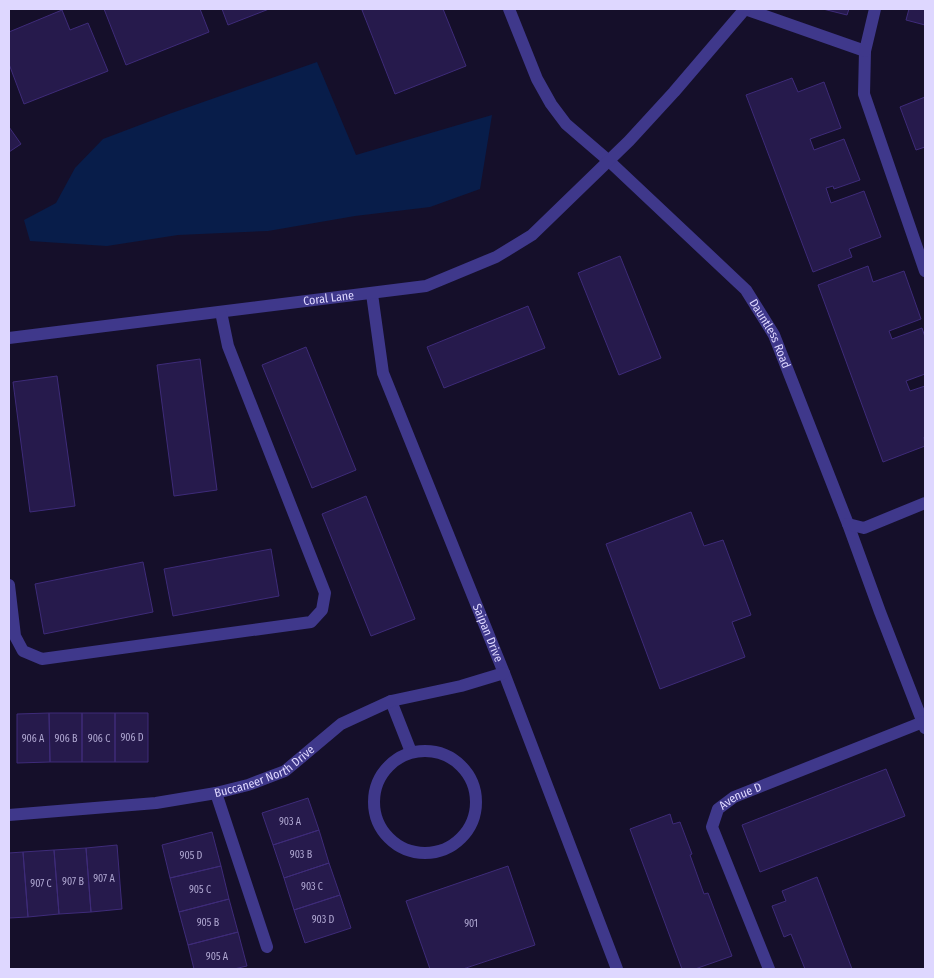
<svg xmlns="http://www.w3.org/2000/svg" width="934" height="978" viewBox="0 0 934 978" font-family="'Fira Sans Condensed',sans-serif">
<rect width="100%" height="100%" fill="#150f2a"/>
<!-- water -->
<path fill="#081d4a" d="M317,62l39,93 136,-40 -12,74 -50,18 -75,9 -87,15 -90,4 -71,11 -77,-5 -6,-21 32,-17 19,-35 28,-29 66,-25z"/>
<!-- building -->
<path fill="#261a4c" stroke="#3e2b79" d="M104,9h96l9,23 -83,33z
M222,9h47l-41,16z
M366,9h77l23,57 -71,28 -33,-84z
M823,9h26l-2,6z
M909,9h16v16l-19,-5z
M62,10l8,20 18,-7 20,48 -84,33 -15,-40v-32z
M792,78l6,14 26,-10 17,46 -31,11 4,11 30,-11 16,41 -26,9 -1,-3 -7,2 5,15 33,-12 17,46 -32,12 3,8 -39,15 -67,-177z
M925,97v50l-9,3 -16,-43z
M9,127l12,17 -12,8z
M620,256l41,102 -42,17 -41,-102z
M868,266l5,16 31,-11 17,48 -32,12 3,8 30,-11 3,9v37l-19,7 4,10 15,-5v50l-1,1 1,9 -42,16 -65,-177z
M528,306l17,42 -101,40 -17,-41z
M306,347l50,123 -44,18 -50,-123z
M200,359l17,131 -43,6 -17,-131z
M57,376l18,130 -45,6 -17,-130z
M366,496l49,123 -44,17 -49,-122z
M691,512l13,34 19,-6 28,75 -19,7 13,35 -85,32 -54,-145z
M271,549l8,47 -106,20 -9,-47z
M143,562l10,50 -109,22 -9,-50z
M49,713h33v49h-32z
M49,713l1,49 -33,1v-49z
M82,713h33v49h-33z
M115,713h33v49h-33z
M886,769l19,47 -145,56 -18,-47z
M308,798l11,32 -46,15 -11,-32z
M670,814l3,10 7,-2 12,32 -2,1 14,39 4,-1 24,63 -37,13h-13l-52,-140z
M319,830l10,33 -45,15 -11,-33z
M212,832l9,34 -51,12 -8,-33z
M117,845l5,64 -31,3 -5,-64z
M86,848l5,64 -32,2 -5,-64z
M54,850l5,64 -31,3 -5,-65z
M23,852l5,65 -19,1v-65z
M329,863l11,32 -46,15 -10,-32z
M221,866l8,33 -50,13 -9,-34z
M508,866l27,79 -72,24h-33l-24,-68z
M817,877l35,92h-47l-14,-35 -7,3 -12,-31 14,-5 -4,-10z
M340,895l11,33 -46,15 -11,-33z
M229,899l9,33 -50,13 -9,-33z
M238,932l9,34 -13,3h-40l-6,-24z"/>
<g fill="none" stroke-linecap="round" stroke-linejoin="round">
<!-- street -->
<g stroke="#3f388b" stroke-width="12">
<path id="s1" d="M509,9l28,70 14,25 15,20 43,37 137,129 28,45 74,189 32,88 45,116"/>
<path d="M745,9l120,42 -1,43 61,177"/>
<path d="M865,51l10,-42"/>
<path id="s2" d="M372,294l11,79 121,300 113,296"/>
<path id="s3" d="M9,338l417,-52 70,-29 36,-22 97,-94 45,-49 71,-83h-2"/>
<path d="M848,524l16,4 61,-25"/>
<path d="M9,585l6,51 8,15 19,8 269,-37 11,-12 3,-17 -97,-247 -7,-34"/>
<path d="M391,701l20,51"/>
<circle cx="425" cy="802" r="51"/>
<path d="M216,793l51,154"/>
<path id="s4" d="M9,815l147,-12 60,-10 32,-8 37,-14 56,-47 26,-12 24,-11 70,-15 43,-13"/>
<path id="s5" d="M769,969l-57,-142 6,-18 16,-12 189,-75"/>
</g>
</g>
<g text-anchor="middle" stroke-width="4.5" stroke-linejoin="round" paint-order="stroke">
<!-- number labels -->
<g font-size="10" fill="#b0a8d2">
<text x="132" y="741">906 D</text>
<text x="33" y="742">906 A</text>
<text x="66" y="742">906 B</text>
<text x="99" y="742">906 C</text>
<text x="290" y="825">903 A</text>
<text x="301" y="858">903 B</text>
<text x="191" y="859">905 D</text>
<text x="104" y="882">907 A</text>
<text x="73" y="885">907 B</text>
<text x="41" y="887">907 C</text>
<text x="312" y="890">903 C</text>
<text x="200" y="893">905 C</text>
<text x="323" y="923">903 D</text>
<text x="208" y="926">905 B</text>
<text x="471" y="927">901</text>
<text x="217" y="960">905 A</text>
</g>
<!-- street labels -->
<g font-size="12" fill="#ded7ff" stroke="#150f2a">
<text dy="4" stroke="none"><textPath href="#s3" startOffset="322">Coral Lane</textPath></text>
<text dy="4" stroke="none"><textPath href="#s1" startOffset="424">Dauntless Road</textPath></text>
<text dy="4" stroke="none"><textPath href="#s2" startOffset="360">Saipan Drive</textPath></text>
<text dy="4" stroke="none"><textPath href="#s4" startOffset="262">Buccaneer North Drive</textPath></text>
<text dy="4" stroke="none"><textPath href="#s5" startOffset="198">Avenue D</textPath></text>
</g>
</g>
<!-- border -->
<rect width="934" height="978" fill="none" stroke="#ded7ff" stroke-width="20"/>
</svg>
